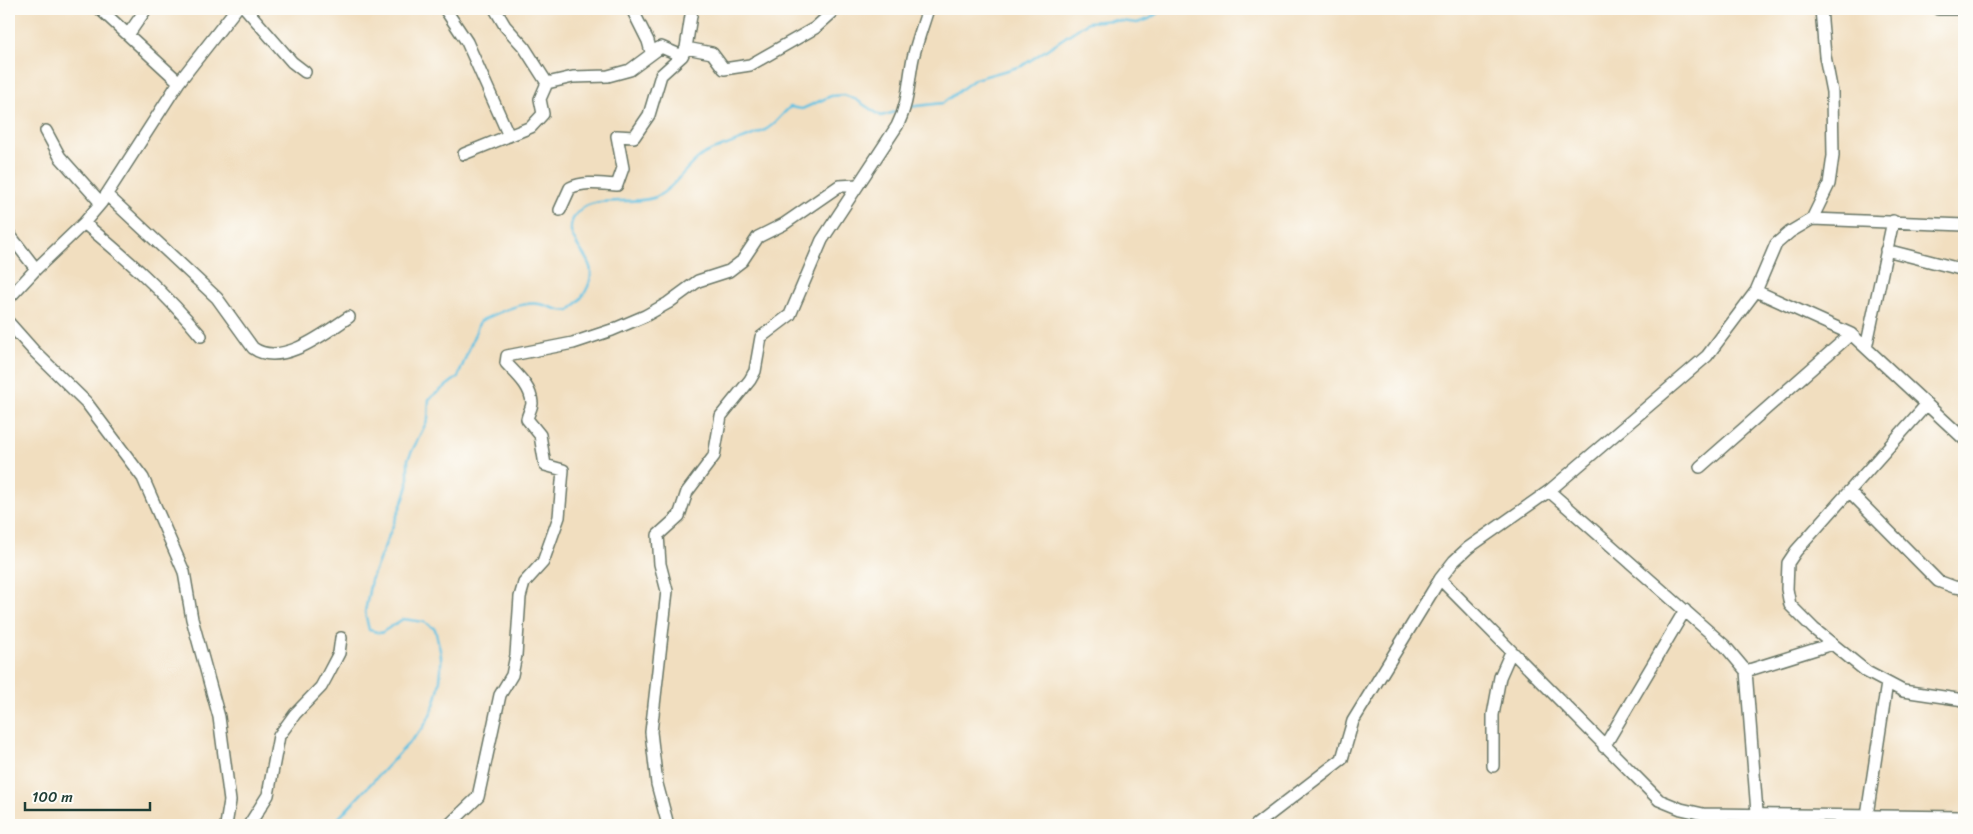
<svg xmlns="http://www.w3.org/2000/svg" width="1973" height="834" viewBox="0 0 1973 834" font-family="Sriracha,sans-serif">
<rect width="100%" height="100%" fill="#fdfcf7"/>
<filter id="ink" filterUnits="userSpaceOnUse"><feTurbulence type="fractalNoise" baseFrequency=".02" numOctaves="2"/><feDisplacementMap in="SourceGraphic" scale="10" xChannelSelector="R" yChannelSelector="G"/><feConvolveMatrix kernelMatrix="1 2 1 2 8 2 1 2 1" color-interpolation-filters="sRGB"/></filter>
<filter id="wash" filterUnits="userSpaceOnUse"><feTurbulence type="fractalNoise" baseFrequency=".0096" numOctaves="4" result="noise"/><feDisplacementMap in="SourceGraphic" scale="20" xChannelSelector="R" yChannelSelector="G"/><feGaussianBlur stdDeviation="1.12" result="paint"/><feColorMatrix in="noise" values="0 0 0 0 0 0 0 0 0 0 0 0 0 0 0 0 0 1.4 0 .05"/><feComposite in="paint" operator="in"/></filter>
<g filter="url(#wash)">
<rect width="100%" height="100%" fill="#f1debf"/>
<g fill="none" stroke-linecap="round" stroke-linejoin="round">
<!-- stream -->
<path stroke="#63c1e1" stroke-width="2.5" d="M908,107l35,-4 32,-24 47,-13 66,-44 25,-2 24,3 12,-4 15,-10
M332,825l91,-97c13,-21 19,-47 18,-72 -1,-8 -4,-18 -6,-27l-11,-7 -21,-3 -22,14 -12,-3 -4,-18 6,-32 33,-82 4,-12v-27l20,-40 1,-20 29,-22 22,-56c16,-7 41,-20 59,-17 13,2 15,7 30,7 11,-10 22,-23 22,-38 0,-20 -36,-39 -12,-62 17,-17 55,-5 77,-14 19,-9 29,-30 45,-41 5,-4 12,-6 18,-8 15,-6 31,-11 46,-18 9,-4 17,-16 25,-23l12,2 29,-13 13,-1 11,4 26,17 18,-5"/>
</g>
</g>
<g filter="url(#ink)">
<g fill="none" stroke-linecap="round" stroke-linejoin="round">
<defs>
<path id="minor" d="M100,9l79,73
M246,9l46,53 13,10
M445,9l22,33 42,94
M495,9l10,17 19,21 23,36
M632,9l16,32 3,11 10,-5 21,9
M1938,9h24
M128,35l18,-26
M686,48l26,5 12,16 26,-4 65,-37 21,-19
M547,83l26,-6 35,-1 22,-6 31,-23
M46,131l14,26 41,46
M464,154l67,-27 12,-13 -3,-15 7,-16
M107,195l110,103 36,50c28,20 72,-15 96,-31
M560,210l10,-22c14,-7 31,-4 47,-3l6,-17 -6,-32 17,1 15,-22 12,-40 21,-19 4,-8 6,-39
M1812,219l152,6
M84,223c42,35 82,70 117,113
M9,234l27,35
M1886,250l78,20
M1756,291l95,43 113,105
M9,298l27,-29 48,-46 17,-20 78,-121 57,-73
M9,323l24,27 53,52 57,76 41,94 8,47 27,98 11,84 -4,24
M1866,348l27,-127
M1927,404l-131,147 -8,12 -1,26 3,16 24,24 53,43 36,19 61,9
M1700,467l151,-133
M1549,491l176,155 21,25 12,154
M1849,491l89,90 16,6 10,1
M1440,579l219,221 22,9 22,5 261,3
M1746,671l86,-27
M1604,747l81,-137
M1493,766v-51l7,-38 11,-25
M1867,815l20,-132
M249,825l19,-30 11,-59 16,-22 26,-27 6,-11 12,-23 2,-15
M449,825l29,-28 22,-102 12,-20 4,-20 4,-58 4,-14 19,-21 11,-31 5,-14 4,-47 -18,-5 -5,-30 -13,-16c1,-5 5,-12 5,-16 -1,-17 -16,-29 -26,-40l1,-7 66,-13 39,-13 33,-14 23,-13 30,-22 31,-10 13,-10 16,-24 26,-13 55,-38 18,-1
M668,825l-11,-41 -6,-52 16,-141 -7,-27 -2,-29 21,-19 8,-24 27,-36 7,-40 29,-36 5,-9 6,-34 29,-22 32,-75 75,-114c12,-23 11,-44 16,-68 4,-17 10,-33 15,-49
M1256,825l86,-66 11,-38 87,-142 14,-18 14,-13 81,-57 158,-135 49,-65 20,-47 14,-12 22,-13 17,-35 4,-28 -1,-64 -7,-36 -4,-47"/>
</defs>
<!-- minor casing -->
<use href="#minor" stroke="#687565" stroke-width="14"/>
<!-- minor -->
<use href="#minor" stroke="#fff" stroke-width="11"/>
</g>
</g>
<!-- margin -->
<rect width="1973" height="834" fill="none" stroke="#fdfcf7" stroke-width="30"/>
<!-- scale -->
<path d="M25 802v8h125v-8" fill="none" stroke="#1f3d34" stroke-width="2.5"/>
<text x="32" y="802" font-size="15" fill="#1f3d34" stroke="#fdfcf7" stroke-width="4" paint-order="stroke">100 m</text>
</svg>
